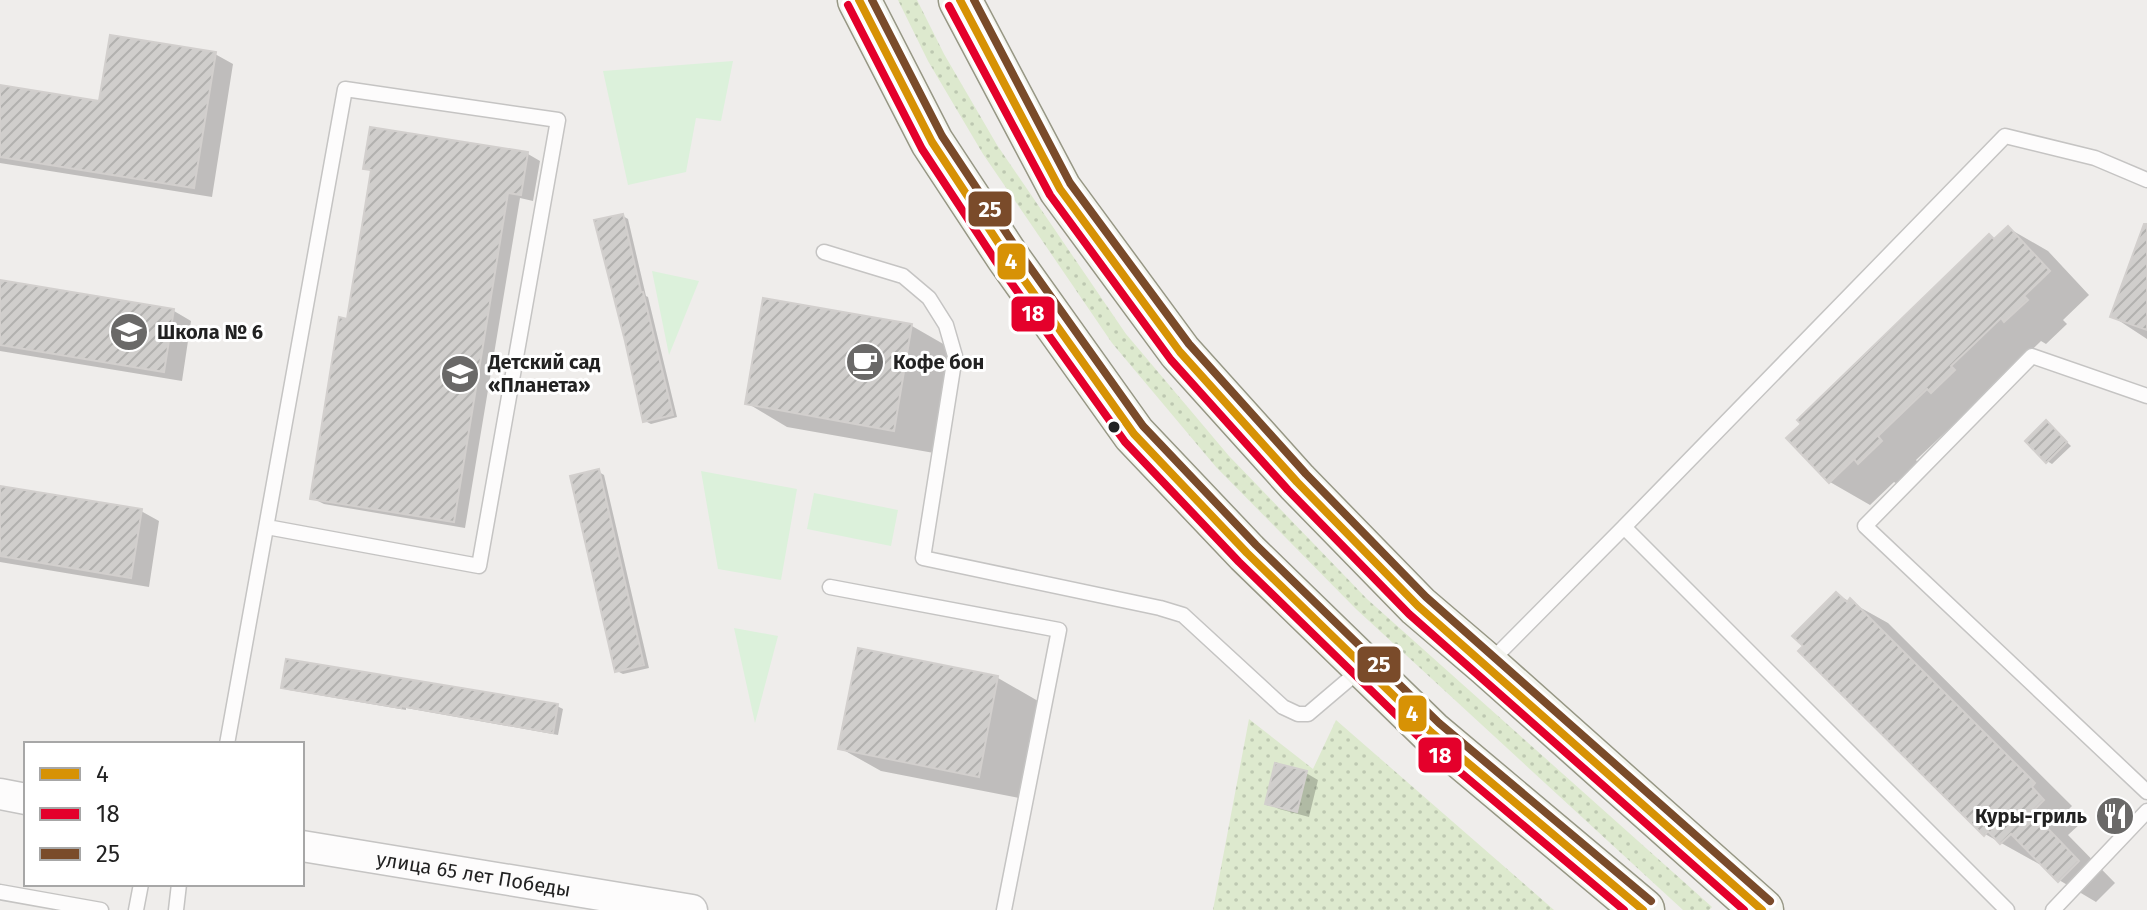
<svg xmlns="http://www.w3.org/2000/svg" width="2147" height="910" viewBox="0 0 2147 910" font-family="'Fira Sans',sans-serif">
<defs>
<pattern id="grass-dots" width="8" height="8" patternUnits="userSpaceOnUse" patternTransform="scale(2)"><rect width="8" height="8" fill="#dde9ce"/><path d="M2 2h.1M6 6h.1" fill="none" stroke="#bdc8b1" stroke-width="1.8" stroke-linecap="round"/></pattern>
<pattern id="building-hatch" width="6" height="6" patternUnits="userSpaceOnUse" patternTransform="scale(2)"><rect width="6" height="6" fill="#d0cecc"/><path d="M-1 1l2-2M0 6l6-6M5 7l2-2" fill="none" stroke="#b2b1af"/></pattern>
</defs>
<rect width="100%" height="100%" fill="#efedeb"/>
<!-- grass -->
<path fill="url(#grass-dots)" d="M898,0h19l27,54 53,91 129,189 103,122 138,143 345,308 -3,3h-26l-327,-301 -140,-142 -104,-124 -129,-189 -55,-93z
M1249,719l64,50 23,-49 218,190h-341z"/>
<!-- park -->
<path fill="#dcf1db" d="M733,61l-12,60 -25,-3 -10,54 -58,13 -25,-114z
M652,271l47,10 -30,74z
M701,471l96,18 -16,91 -63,-11z
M814,493l84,17 -7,36 -84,-17z
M734,628l44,8 -23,87z"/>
<!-- shadow -->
<path fill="#0003" d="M215,54l18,10 -21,133 -212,-34v-76l101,16z
M372,129l156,25 12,7 -7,40 -13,-3 -55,330 -141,-24 -12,-6 36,-177 24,-149 -6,-4z
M623,216l5,3 18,77 2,1 29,120 -26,7 -6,-3z
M2008,228l40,23 41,44 -26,25 4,4 -21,20 -5,-3 -51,49 -18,25 -5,-3 -51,48 4,5 -21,20 -5,-3 -24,23 -40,-23 159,-246 6,3z
M2147,267v72l-35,-23z
M0,282l174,29 17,10 -9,60 -182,-30z
M765,300l147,26 40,23 -18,104 -147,-26 -40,-24z
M2047,423l24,23 -19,18 -5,-3z
M599,472l5,3 45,193 -26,6 -6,-3z
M0,488l141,23 18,10 -10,66 -149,-25z
M1836,594l52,29 184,183 -4,4 13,13 -13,12 47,48 -19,19 -37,-22 -18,-18 -2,2 -54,-30z
M860,651l138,27 40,23 -19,97 -138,-27 -41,-23z
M284,687l273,19 6,3 -5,26 -152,-27v2l-117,-20z
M1306,773l12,7 -9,37 -30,-8 -12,-6z"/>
<!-- building -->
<path fill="url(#building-hatch)" stroke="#d2cfcd" stroke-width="2" d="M110,35l106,17 -22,136 -194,-31v-72l99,16z
M370,127l158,25 -7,43 -13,-2 -54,329 -144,-23 29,-182 8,2 24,-149 -8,-1z
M623,214l18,78h2l30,123 -30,7 -18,-81 -31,-121z
M2144,224h3v106l-37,-13z
M2008,226l42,45 -26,25 4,4 -24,22 -3,-4 -50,48 4,4 -24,23 -4,-4 -49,47 4,5 -24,23 -4,-5 -25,24 -43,-45 15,-14 -4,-4 192,-186 5,5z
M0,280l174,29 -10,63 -164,-27z
M763,298l149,26 -18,107 -149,-27z
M2046,420l21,22 -21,21 -21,-22z
M599,469l45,196 -29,7 -45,-196z
M0,486l142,23 -11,69 -131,-22z
M1836,592l11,10 3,-4 185,185 -3,4 12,13 -12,12 47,49 -21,21 -47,-48 -11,10 -12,-13 -4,5 -186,-185 5,-5 -11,-10z
M858,648l140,28 -19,101 -141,-28z
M286,659l272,45 -5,29 -152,-27v2l-120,-20z
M1275,763l32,8 -10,41 -32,-8z"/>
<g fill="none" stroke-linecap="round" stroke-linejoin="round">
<defs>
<path id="lane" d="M824,252l79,24 26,22 17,27 9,31 -32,202 237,50 23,7 100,92 15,7h10l53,-45
M2147,396l-115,-40 -167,170 282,266
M1624,527l381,-391 90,22 52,22
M830,587l229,43 -55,280
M1490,662l134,-135 383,383
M227,744l118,-655 213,31 -79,446 -212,-39
M0,892l101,18
M136,910l5,-26
M176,910l3,-26
M2053,910l94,-99"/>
<g id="street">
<path d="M0,794l26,5"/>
<path id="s1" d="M302,846l390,64"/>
</g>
<path id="secondary" d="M859,0l73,142 75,114 127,178 113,119 184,179 212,178
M960,0l100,189 120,163 117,130 121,124 69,59 275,245"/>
</defs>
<!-- lane casing -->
<use href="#lane" stroke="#c5c4c3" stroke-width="17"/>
<!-- street casing -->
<use href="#street" stroke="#c5c4c3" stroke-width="33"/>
<!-- secondary casing -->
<use href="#secondary" stroke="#979785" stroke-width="45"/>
<!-- lane -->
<use href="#lane" stroke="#fdfcfc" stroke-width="14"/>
<!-- street -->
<use href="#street" stroke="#fdfcfc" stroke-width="30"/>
<!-- secondary -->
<use href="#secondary" stroke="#f3f4ee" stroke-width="42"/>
<defs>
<path id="bus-1" d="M859,0l73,142 75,114 127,178 113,119 184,179 212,178
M960,0l100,189 120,163 117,130 121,124 344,304"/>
<path id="bus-2" d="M848,5l74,144 75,114 128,179 114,120 184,179 201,169
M949,6l101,189 121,165 117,130 121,124 335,296"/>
<path id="bus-3" d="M872,0l70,136 75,113 126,177 113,119 183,178 212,178
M974,0l96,183 119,161 117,130 120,123 344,304"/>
</defs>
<!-- bus-1 casing -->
<use href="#bus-1" stroke="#fff" stroke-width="14"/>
<!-- bus-2 casing -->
<use href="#bus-2" stroke="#fff" stroke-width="14"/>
<!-- bus-3 casing -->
<use href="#bus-3" stroke="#fff" stroke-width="14"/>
<!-- bus-1 -->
<use href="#bus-1" stroke="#d79205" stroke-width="8"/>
<!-- bus-2 -->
<use href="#bus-2" stroke="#e4002b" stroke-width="8"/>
<!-- bus-3 -->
<use href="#bus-3" stroke="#7a4b2a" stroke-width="8"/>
</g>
<!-- icons -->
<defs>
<symbol id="school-disc" viewBox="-11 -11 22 22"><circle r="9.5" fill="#6a6968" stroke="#fff"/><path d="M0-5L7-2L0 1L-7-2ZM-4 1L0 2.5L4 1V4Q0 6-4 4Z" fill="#fff"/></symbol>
<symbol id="cafe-disc" viewBox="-11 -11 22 22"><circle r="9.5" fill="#6a6968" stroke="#fff"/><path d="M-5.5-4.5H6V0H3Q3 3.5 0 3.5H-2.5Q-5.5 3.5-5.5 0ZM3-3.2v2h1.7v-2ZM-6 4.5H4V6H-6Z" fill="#fff"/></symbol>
<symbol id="restaurant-disc" viewBox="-11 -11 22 22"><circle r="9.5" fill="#6a6968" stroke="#fff"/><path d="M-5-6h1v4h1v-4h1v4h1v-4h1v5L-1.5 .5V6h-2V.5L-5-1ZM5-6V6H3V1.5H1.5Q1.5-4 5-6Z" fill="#fff"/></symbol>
</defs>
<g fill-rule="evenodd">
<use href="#school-disc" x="107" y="310" width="44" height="44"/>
<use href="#cafe-disc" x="843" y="340" width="44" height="44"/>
<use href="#school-disc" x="438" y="352" width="44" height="44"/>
<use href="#restaurant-disc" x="2093" y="794" width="44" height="44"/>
</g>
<!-- markers -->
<circle fill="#222" stroke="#fff" stroke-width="3" cx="1114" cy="427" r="7"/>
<g text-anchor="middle" stroke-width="6" stroke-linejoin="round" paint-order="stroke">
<!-- poi labels -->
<g font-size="20" font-weight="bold" fill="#222" stroke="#fff" text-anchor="start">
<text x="157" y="339">Школа № 6</text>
<text x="488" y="369">Детский сад<tspan x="488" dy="23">«Планета»</tspan></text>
<text x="893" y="369">Кофе бон</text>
<text x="2087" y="823" text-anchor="end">Куры-гриль</text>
</g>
<!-- street labels -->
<g font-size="20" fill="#222" stroke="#fff">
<text dy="7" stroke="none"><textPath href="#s1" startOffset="174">улица 65 лет Победы</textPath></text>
</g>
</g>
<g stroke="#fff" stroke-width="3">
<rect x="967" y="190" width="46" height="38" rx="8" fill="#7a4b2a"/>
<rect x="996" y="242" width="31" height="39" rx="8" fill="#d79205"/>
<rect x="1010" y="295" width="46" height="38" rx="8" fill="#e4002b"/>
<rect x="1356" y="645" width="46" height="39" rx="8" fill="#7a4b2a"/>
<rect x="1397" y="694" width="31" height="39" rx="8" fill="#d79205"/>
<rect x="1417" y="736" width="46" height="38" rx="8" fill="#e4002b"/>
</g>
<g font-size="22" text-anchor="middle" font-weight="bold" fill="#fff">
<text x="990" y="217">25</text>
<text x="1011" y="269">4</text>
<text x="1033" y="321">18</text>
<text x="1379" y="672">25</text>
<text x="1412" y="721">4</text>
<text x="1440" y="763">18</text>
</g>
<!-- legend -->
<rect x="24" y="742" width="280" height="144" fill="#ffffff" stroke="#a7a7a7" stroke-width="2"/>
<rect x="40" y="768" width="40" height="12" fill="#d79205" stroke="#a7a7a7" stroke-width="2"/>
<text x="96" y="782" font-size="24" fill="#222222">4</text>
<rect x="40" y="808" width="40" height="12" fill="#e4002b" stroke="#a7a7a7" stroke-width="2"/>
<text x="96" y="822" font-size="24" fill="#222222">18</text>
<rect x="40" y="848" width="40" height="12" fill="#7a4b2a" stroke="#a7a7a7" stroke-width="2"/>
<text x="96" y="862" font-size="24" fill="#222222">25</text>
</svg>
